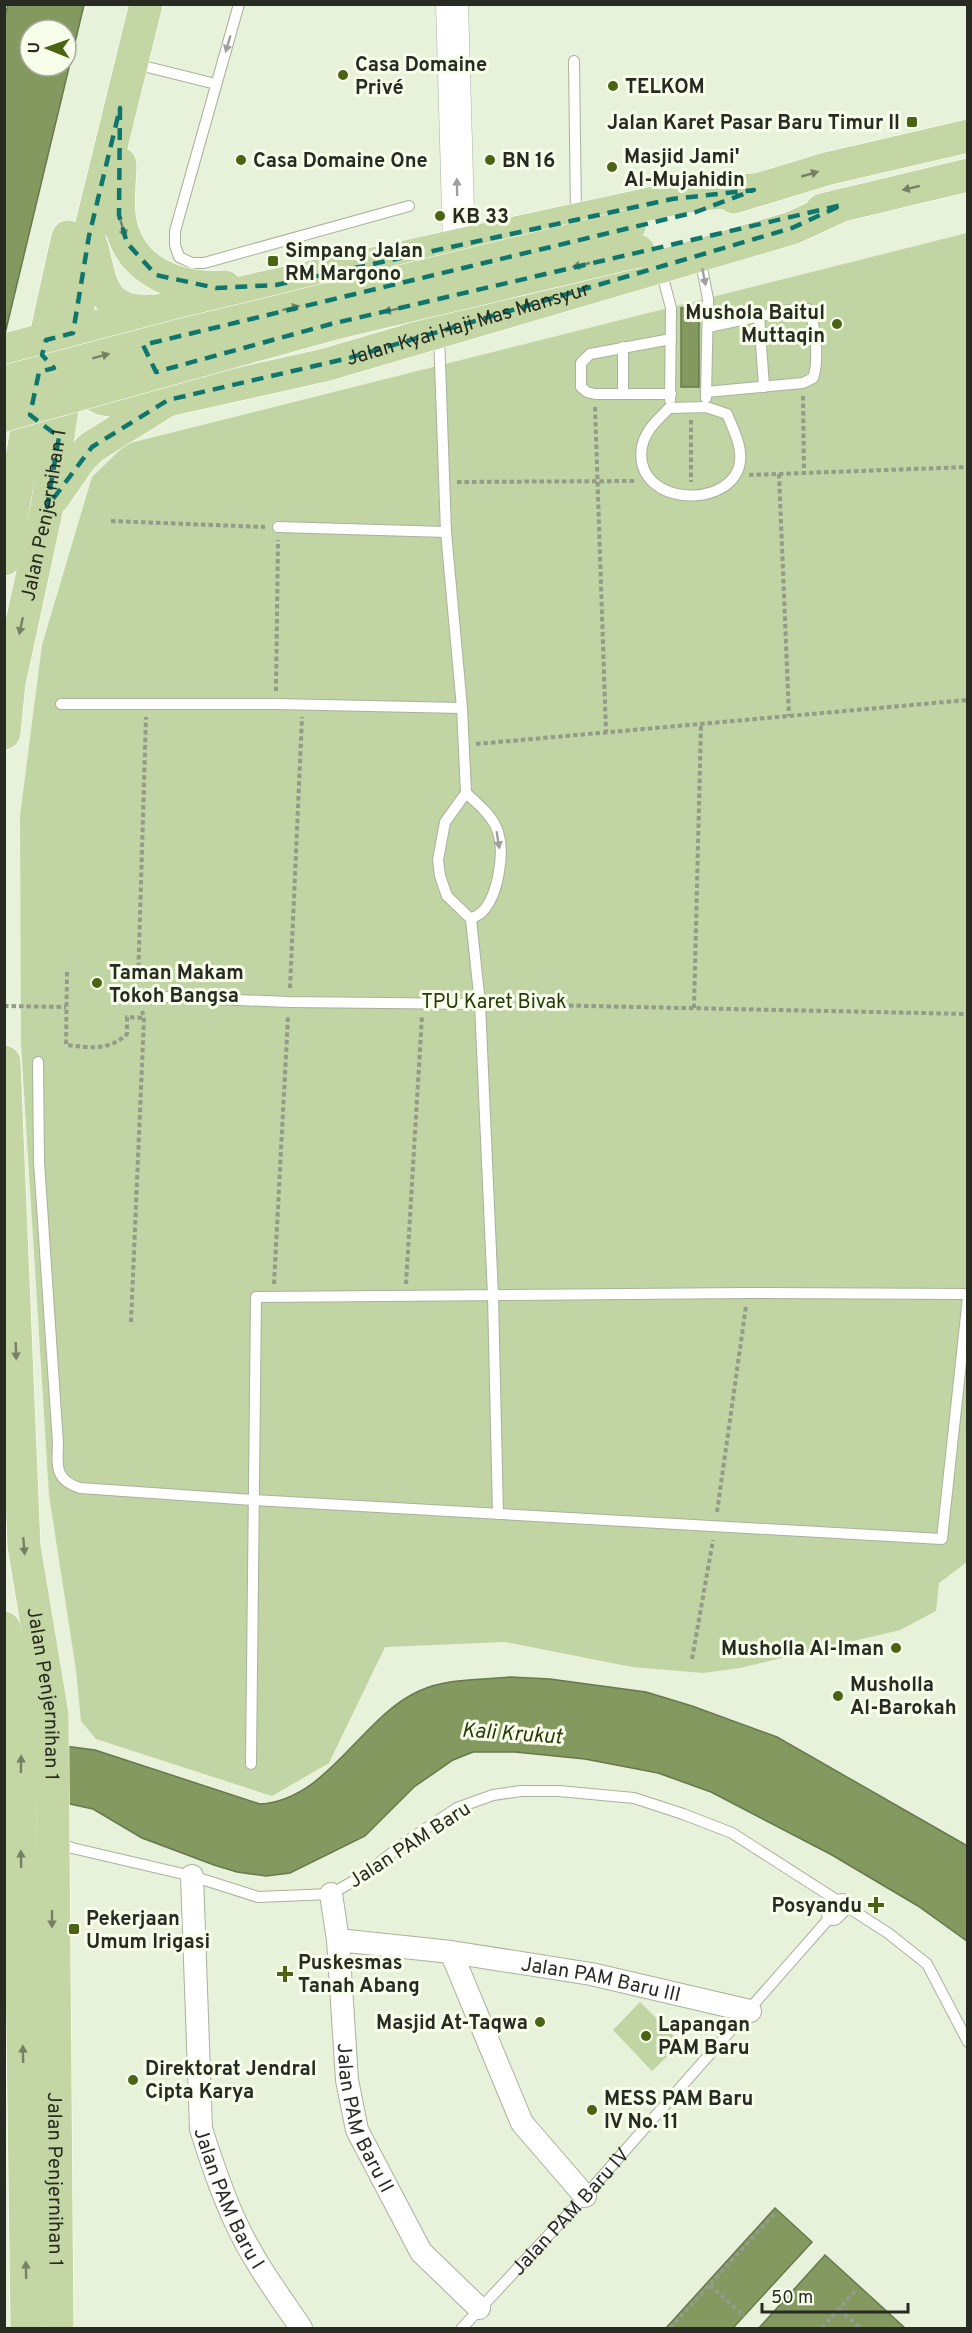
<svg xmlns="http://www.w3.org/2000/svg" width="972" height="2333" viewBox="0 0 972 2333" font-family="Overpass,sans-serif">
<rect width="100%" height="100%" fill="#e8f2da"/>
<!-- green -->
<path fill="#c1d4a4" d="M967,233v1329l-28,21 -3,28 -36,19 -160,38 -37,5 -71,-6 -127,-25 -120,5 -56,116 -57,33 -176,-57 -15,-18 -5,-51 -27,-175 -28,-452 -1,-227 22,-171 50,-168 34,-33z
M640,2002l41,41 -29,28 -39,-41z"/>
<!-- water -->
<path fill="#83995f" stroke="#67784d" stroke-width="1.5" fill-rule="evenodd" d="M8,5h76l-79,329 -1,-315zM30,30h36v36h-36z
M681,308h18v79h-18z
M510,1677l40,2 96,13 46,14 85,31 187,107 4,3 -1,94 -49,-35 -86,-51 -121,-63 -53,-19 -73,-14 -70,-7h-42l-20,8 -39,27 -49,49 -75,37 -24,3 -29,-4 -23,-7 -72,-27 -49,-29 -88,-19 -1,-52 91,12 165,54c68,-4 101,-87 159,-113 27,-13 62,-11 91,-14z
M775,2208l37,34 -79,86h-67z
M825,2255l11,10 69,63h-146z"/>
<g fill="none" stroke-linecap="round" stroke-linejoin="round">
<defs>
<g id="lane">
<path d="M239,4l-64,227v14l4,12 13,6h12l205,-57"/>
<path d="M574,61l2,155"/>
<path d="M135,64l81,20"/>
<path d="M700,258l8,41 -2,99"/>
<path d="M661,270l10,38 -1,92"/>
<path d="M759,316l5,71"/>
<path d="M439,335l7,197 16,176 4,85 -21,29 -7,38 2,16 7,20 24,23 9,85 13,292 5,218"/>
<path d="M671,339l-81,15 -9,9v24l6,5 8,2h76"/>
<path d="M623,347v47"/>
<path d="M706,392l97,-9 10,-5c6,-16 3,-54 -5,-69l-9,-1 -91,19"/>
<path d="M706,407l21,7c6,15 15,31 13,48 -6,43 -88,46 -98,1 -2,-11 0,-22 6,-31 5,-9 14,-16 21,-24z"/>
<path d="M278,527l168,5"/>
<path d="M61,704h215l186,4"/>
<path d="M466,793c12,11 27,23 32,39 7,21 0,64 -16,80 -3,3 -8,5 -11,7"/>
<path d="M138,996l151,6 191,2"/>
<path d="M38,1062l1,100 19,282c-1,23 -3,36 22,44l173,12 689,39 26,-242"/>
<path d="M251,1764l5,-467 492,-4 220,1"/>
<path d="M58,1843l14,5 120,28 66,21 73,-3 33,-19 39,-31 54,-36 36,-13 28,-4h38l75,7 49,16 49,19 156,100 39,31 41,78"/>
<path id="s1" d="M462,2328l123,-132 248,-282"/>
</g>
<g id="street">
<path id="s2" d="M192,1876l9,253c10,31 20,62 34,92 17,38 43,73 66,107"/>
<path id="s3" d="M331,1894l7,46 9,140 10,50 64,122 58,56"/>
<path d="M833,1914l9,-9"/>
<path id="s4" d="M338,1940l113,12 140,22 159,37"/>
<path d="M451,1952l71,171 63,73"/>
</g>
<path id="secondary" d="M452,4l7,241"/>
<g id="primary">
<path d="M120,164c0,16 -3,34 -1,50 6,56 56,76 106,73"/>
<path d="M734,197l92,-28 142,-33"/>
<path d="M822,210l146,-35"/>
<path d="M92,247c9,39 12,67 59,64"/>
<path d="M4,350l158,-40 510,-111 28,-5 54,-4"/>
<path id="s5" d="M75,385l28,14 14,2 51,-1 157,-35 467,-137 50,-23"/>
<path d="M53,498l27,-39 12,-12 74,-46"/>
<path d="M4,559c18,-108 39,-215 64,-322"/>
<path id="s6" d="M4,733l5,-50 38,-176 42,-271 57,-232"/>
<path id="s7" d="M4,1062l20,484 28,168 5,614"/>
<path d="M4,1628l18,85 -2,103 7,512"/>
</g>
</defs>
<!-- lane casing -->
<use href="#lane" stroke="#a8b29b" stroke-width="12"/>
<!-- street casing -->
<use href="#street" stroke="#a8b29b" stroke-width="24"/>
<!-- secondary casing -->
<use href="#secondary" stroke="#a8b29b" stroke-width="33"/>
<!-- primary casing -->
<use href="#primary" stroke="#fff" stroke-width="34"/>
<!-- path -->
<path stroke="#939b89" stroke-width="4" stroke-dasharray="4.5 3" stroke-linecap="butt" d="M803,396l1,77
M595,407l11,325
M691,420v62
M779,474l10,242
M749,475l219,-8
M457,482l178,-1
M111,521l154,6
M276,691l2,-151
M476,744l492,-44
M67,972l-1,73c24,2 41,7 61,-11v-17l17,1
M138,982l8,-265
M290,988l12,-271
M494,1004l474,10
M4,1006l62,1
M694,1008l7,-284
M274,1284l14,-268
M406,1284l16,-268
M131,1322l13,-304 -2,-7
M717,1512l29,-206
M692,1659l21,-119
M710,2285l34,31
M839,2309l21,19
M670,2328l105,-115
M822,2328l34,-38"/>
<!-- lane -->
<use href="#lane" stroke="#fff" stroke-width="10"/>
<!-- street -->
<use href="#street" stroke="#fff" stroke-width="22"/>
<!-- secondary -->
<use href="#secondary" stroke="#fff" stroke-width="32"/>
<!-- primary -->
<use href="#primary" stroke="#c4d6a4" stroke-width="33"/>
<defs>
<path id="primary-bridge" d="M4,382l178,-47 447,-109
M4,415l327,-91 307,-73"/>
</defs>
<!-- primary-bridge casing -->
<use href="#primary-bridge" stroke="#fff" stroke-width="34" stroke-linecap="butt"/>
<!-- primary-bridge -->
<use href="#primary-bridge" stroke="#c4d6a4" stroke-width="33"/>
</g>
<!-- one-way arrows -->
<defs><path id="oneway-solid" d="M-6-.8H1V-3.2L6.5 0L1 3.2V.8H-6Z" transform="scale(1.5)"/></defs>
<g fill="#9ea09c">
<use href="#oneway-solid" transform="translate(228 44) rotate(106)"/>
<use href="#oneway-solid" transform="translate(457 187) rotate(-91)"/>
<use href="#oneway-solid" transform="translate(704 277) rotate(79)"/>
<use href="#oneway-solid" transform="translate(498 840) rotate(81)"/>
</g>
<g fill="#768063">
<use href="#oneway-solid" transform="translate(810 174) rotate(-16)"/>
<use href="#oneway-solid" transform="translate(911 188) rotate(166)"/>
<use href="#oneway-solid" transform="translate(123 229) rotate(74)"/>
<use href="#oneway-solid" transform="translate(581 265) rotate(167)"/>
<use href="#oneway-solid" transform="translate(291 308) rotate(-14)"/>
<use href="#oneway-solid" transform="translate(392 310) rotate(167)"/>
<use href="#oneway-solid" transform="translate(101 356) rotate(-15)"/>
<use href="#oneway-solid" transform="translate(21 626) rotate(102)"/>
<use href="#oneway-solid" transform="translate(16 1351) rotate(88)"/>
<use href="#oneway-solid" transform="translate(24 1546) rotate(85)"/>
<use href="#oneway-solid" transform="translate(21 1764) rotate(-89)"/>
<use href="#oneway-solid" transform="translate(21 1859) rotate(-91)"/>
<use href="#oneway-solid" transform="translate(52 1919) rotate(90)"/>
<use href="#oneway-solid" transform="translate(23 2054) rotate(-91)"/>
<use href="#oneway-solid" transform="translate(26 2270) rotate(-91)"/>
</g>
<!-- marked area -->
<path fill="none" stroke="#0f766e" stroke-width="4.5" stroke-dasharray="12 8" stroke-linejoin="round" d="M120,108l-1,107 8,28 29,32 60,13 60,-3 396,-86 82,-9 -58,22 -553,133 13,27 175,-48 511,-119 -50,23 -443,130 -181,42 -76,47 -45,60 12,-70 -29,-22 9,-43 15,-4 -12,-13 4,-15 27,-7 16,-97z"/>
<!-- markers -->
<g fill="#4b6312" stroke="#f7ffeb" stroke-width="2">
<circle cx="343" cy="75" r="6"/>
<circle cx="613" cy="86" r="6"/>
<rect x="906" y="116" width="12" height="12" rx="3"/>
<circle cx="241" cy="160" r="6"/>
<circle cx="490" cy="160" r="6"/>
<circle cx="612" cy="167" r="6"/>
<circle cx="440" cy="216" r="6"/>
<rect x="267" y="255" width="12" height="12" rx="3"/>
<circle cx="837" cy="324" r="6"/>
<circle cx="97" cy="983" r="6"/>
<circle cx="896" cy="1648" r="6"/>
<circle cx="838" cy="1696" r="6"/>
<path d="M873 1896h6v6h6v6h-6v6h-6v-6h-6v-6h6z"/>
<rect x="68" y="1923" width="12" height="12" rx="3"/>
<path d="M282 1965h6v6h6v6h-6v6h-6v-6h-6v-6h6z"/>
<circle cx="540" cy="2022" r="6"/>
<circle cx="646" cy="2036" r="6"/>
<circle cx="133" cy="2080" r="6"/>
<circle cx="592" cy="2110" r="6"/>
</g>
<g text-anchor="middle" stroke-width="6" stroke-linejoin="round" paint-order="stroke">
<!-- poi labels -->
<g font-size="20" font-weight="bold" fill="#272b22" stroke="#f7ffeb" text-anchor="start">
<text x="355" y="71">Casa Domaine<tspan x="355" dy="23">Privé</tspan></text>
<text x="625" y="93">TELKOM</text>
<text x="900" y="129" text-anchor="end">Jalan Karet Pasar Baru Timur II</text>
<text x="624" y="163">Masjid Jami'<tspan x="624" dy="23">Al-Mujahidin</tspan></text>
<text x="253" y="167">Casa Domaine One</text>
<text x="502" y="167">BN 16</text>
<text x="452" y="223">KB 33</text>
<text x="285" y="257">Simpang Jalan<tspan x="285" dy="23">RM Margono</tspan></text>
<text x="825" y="319" text-anchor="end">Mushola Baitul<tspan x="825" dy="23">Muttaqin</tspan></text>
<text x="109" y="979">Taman Makam<tspan x="109" dy="23">Tokoh Bangsa</tspan></text>
<text x="884" y="1655" text-anchor="end">Musholla Al-Iman</text>
<text x="850" y="1691">Musholla<tspan x="850" dy="23">Al-Barokah</tspan></text>
<text x="862" y="1912" text-anchor="end">Posyandu</text>
<text x="86" y="1925">Pekerjaan<tspan x="86" dy="23">Umum Irigasi</tspan></text>
<text x="298" y="1969">Puskesmas<tspan x="298" dy="23">Tanah Abang</tspan></text>
<text x="528" y="2029" text-anchor="end">Masjid At-Taqwa</text>
<text x="658" y="2031">Lapangan<tspan x="658" dy="23">PAM Baru</tspan></text>
<text x="145" y="2075">Direktorat Jendral<tspan x="145" dy="23">Cipta Karya</tspan></text>
<text x="604" y="2105">MESS PAM Baru<tspan x="604" dy="23">IV No. 11</tspan></text>
</g>
<!-- street labels -->
<g font-size="20" fill="#272b22" stroke="#f7ffeb">
<text dy="7" stroke="none"><textPath href="#s5" startOffset="406">Jalan Kyai Haji Mas Mansyur</textPath></text>
<text dy="7" stroke="none"><textPath href="#s6" startOffset="222">Jalan Penjernihan 1</textPath></text>
<text dy="7" stroke="none"><textPath href="#s7" startOffset="634">Jalan Penjernihan 1</textPath></text>
<text transform="translate(409 1844) rotate(-33)" y="7">Jalan PAM Baru</text>
<text dy="7" stroke="none"><textPath href="#s4" startOffset="266">Jalan PAM Baru III</textPath></text>
<text dy="7" stroke="none"><textPath href="#s3" startOffset="228">Jalan PAM Baru II</textPath></text>
<text dy="7" stroke="none"><textPath href="#s7" startOffset="1120">Jalan Penjernihan 1</textPath></text>
<text dy="7" stroke="none"><textPath href="#s2" startOffset="328">Jalan PAM Baru I</textPath></text>
<text dy="7" stroke="none"><textPath href="#s1" startOffset="159">Jalan PAM Baru IV</textPath></text>
</g>
<!-- park labels -->
<g font-size="20" fill="#28370a" stroke="#f7ffeb">
<text x="494" y="1008">TPU Karet Bivak</text>
</g>
<!-- water labels -->
<g font-size="21" font-style="italic" fill="#2b390d" stroke="#f7ffeb">
<text transform="translate(512 1733) rotate(4)" y="7">Kali Krukut</text>
</g>
</g>
<!-- border -->
<rect width="972" height="2333" fill="none" stroke="#272b22" stroke-width="12"/>
<!-- north arrow -->
<g transform="translate(48 48) rotate(271)"><circle r="28" fill="#f7ffeb" stroke="#a4aa9b" stroke-width="1.5"/>
<path d="M0-4.5L10 22L0 15L-10 22Z" fill="#4b6312"/>
<text y="-9" font-size="16" font-weight="bold" text-anchor="middle" fill="#272b22">U</text>
</g>
<!-- scale -->
<path d="M762 2303v9h146v-9" fill="none" stroke="#272b22" stroke-width="3"/>
<text x="771" y="2303" font-size="18" fill="#272b22" stroke="#f7ffeb" stroke-width="4.5" paint-order="stroke">50 m</text>
</svg>
